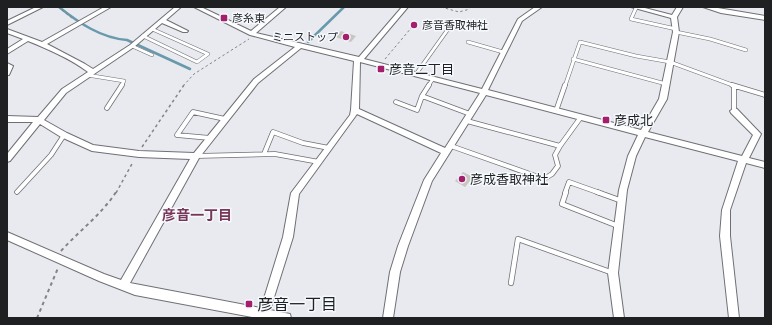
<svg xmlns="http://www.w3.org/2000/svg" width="772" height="325" viewBox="0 0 772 325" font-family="'Space Grotesk','Noto Sans JP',sans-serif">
<rect width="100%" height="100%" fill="#e8eaef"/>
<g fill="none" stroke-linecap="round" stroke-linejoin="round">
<!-- stream -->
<path stroke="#6899ac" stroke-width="2.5" d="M59,7c20,16 42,31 68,33l63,29
M308,42l36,-35"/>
</g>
<!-- building -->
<path fill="#c9c5c1" d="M341,31l15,5 -5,6 -16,-5z
M463,172l10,5 -8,10 -10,-6z"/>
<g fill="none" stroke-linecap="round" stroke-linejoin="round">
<defs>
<path id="service-far2" d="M636,8l-5,11 45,10
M676,32l34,7 36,11
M143,36l54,26 11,-8 -56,-25
M468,42l35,10
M132,46l20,9
M573,59l93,25
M416,74l35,-49
M87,75l37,6 -3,5
M428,86l5,-7
M565,86l15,-44 56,14 34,6 65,24"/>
<path id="service-far1" d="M732,85l33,10
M734,86v25
M422,96l48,18
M396,102l21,8 5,-14 7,-11
M107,108l15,-23
M556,111l9,-26
M210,138l-33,-3 16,-23 32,7
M451,146l93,33 8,-5 6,-8 -3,-11 5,-9 -93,-25
M560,146l21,-29
M264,154l9,-22 30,11 26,5
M196,156l79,-2 44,8
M17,192l34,-37 13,-20
M565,193l4,-11 31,11"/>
<path id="service" d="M566,192l-4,12 56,22
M597,192l25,9
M511,283l7,-44 95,34"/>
<path id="minor" d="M36,7h7l-36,18v-4z
M104,7h7l-64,37 38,20 8,5 37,-24 45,-38h6l-15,13 22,11 -1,1h-4l-21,-9 -28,24 -68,46 -22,27 23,13 26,12 46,6 55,2 60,-74 41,-32 -45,-12 -56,-28h7l50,24 29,-24h6l-30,26 103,24 43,-50h6l-44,52 118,30 36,-70 17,-12h7l-20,14 -34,69 153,40 18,-31 14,-67 -2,-14 -40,-11h10l31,8 5,-8h6l-6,10 2,15 -12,67 -19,33 94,24 11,-21 -22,-22 -1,-2 4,-3 3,1 24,25 -12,24 16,4v6l-19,-5 -16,47v26l9,82h-10l-9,-82 2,-26 16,-49 -93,-24 -9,19 -9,34 -9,83 6,45h-10l-6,-45 11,-83 9,-34 10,-21 -152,-40 -54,86 -24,65 -8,26 -7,46h-10l7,-46 8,-26 26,-66 17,-27 -84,-39 -58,80 -6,43 -23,73 20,4 1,4h-33l-123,-23 -36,-14 -92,-41v-8l97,42 17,6 69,-121 -51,-2 -47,-6 -31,-14 -21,-13 -30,37 -3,1v-8l26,-32h-26v-6l31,1 24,-28 26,-17c-17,-13 -40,-23 -60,-31l-21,13v-5l16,-10 -16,-6v-4l35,13zM301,48l53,13 -3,49 -1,5 -59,78 -8,44 -22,71 -131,-25 69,-125 59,-75zM360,62l120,31 -35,55 -86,-39z
M703,7h9l53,9v4l-44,-7z
M7,63l6,3 -4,9h-2z"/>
</defs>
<!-- service-far2 casing -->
<use href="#service-far2" stroke="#6e7074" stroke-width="4"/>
<!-- service-far1 casing -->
<use href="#service-far1" stroke="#6e7074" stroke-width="5.5"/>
<!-- service casing -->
<use href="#service" stroke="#6e7074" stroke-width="6"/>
<!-- minor casing -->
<use href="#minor" stroke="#6e7074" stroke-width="2"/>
<!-- path-far2 -->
<path stroke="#828487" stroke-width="1" stroke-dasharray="2.5 2.5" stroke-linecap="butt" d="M58,7l15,12
M441,7l18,5 11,-3
M385,59l27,-32
M183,86l11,-12 55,-35"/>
<!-- path-far1 -->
<path stroke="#828487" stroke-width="1.5" stroke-dasharray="3 3" stroke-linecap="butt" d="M142,147l42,-62
M116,193l17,-31"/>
<!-- path -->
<path stroke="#828487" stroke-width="2" stroke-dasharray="3.5 3.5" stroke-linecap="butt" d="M61,251c18,-20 41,-37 55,-59
M37,318l21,-50"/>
<!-- service-far2 -->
<use href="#service-far2" stroke="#fff" stroke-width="3"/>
<!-- service-far1 -->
<use href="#service-far1" stroke="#fff" stroke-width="4"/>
<!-- service -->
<use href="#service" stroke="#fff" stroke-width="4.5"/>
<!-- minor -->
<use href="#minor" fill="#fff" fill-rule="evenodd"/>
</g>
<!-- markers -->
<g fill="#a31f6c" stroke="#f5f8fc" stroke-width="1.5">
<rect x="220" y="14" width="8" height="8" rx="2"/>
<circle cx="414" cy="25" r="4"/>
<circle cx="346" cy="37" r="4"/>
<rect x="377" y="65" width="8" height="8" rx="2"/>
<rect x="602" y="116" width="8" height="8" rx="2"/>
<circle cx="462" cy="179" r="4"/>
<rect x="245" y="300" width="8" height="8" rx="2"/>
</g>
<g text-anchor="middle" stroke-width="3" stroke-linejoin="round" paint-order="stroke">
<!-- far-poi labels -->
<g font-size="11" fill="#1f2021" stroke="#f5f8fc" text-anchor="start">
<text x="232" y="22">彦糸東</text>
<text x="422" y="29">彦音香取神社</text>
<text x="338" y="41" text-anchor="end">ミニストップ</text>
</g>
<!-- poi labels -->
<g font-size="13" fill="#1f2021" stroke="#f5f8fc" text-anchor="start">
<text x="389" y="74">彦音二丁目</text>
<text x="614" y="125">彦成北</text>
<text x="470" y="184">彦成香取神社</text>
</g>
<!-- neighbourhood labels -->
<g font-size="14" font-weight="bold" fill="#783657" stroke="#f5f8fc">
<text x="197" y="220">彦音一丁目</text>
</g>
<!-- near-poi labels -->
<g font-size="16" fill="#1f2021" stroke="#f5f8fc" text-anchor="start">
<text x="257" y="310">彦音一丁目</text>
</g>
</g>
<!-- border -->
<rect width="772" height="325" fill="none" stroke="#1f2021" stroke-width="16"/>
</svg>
